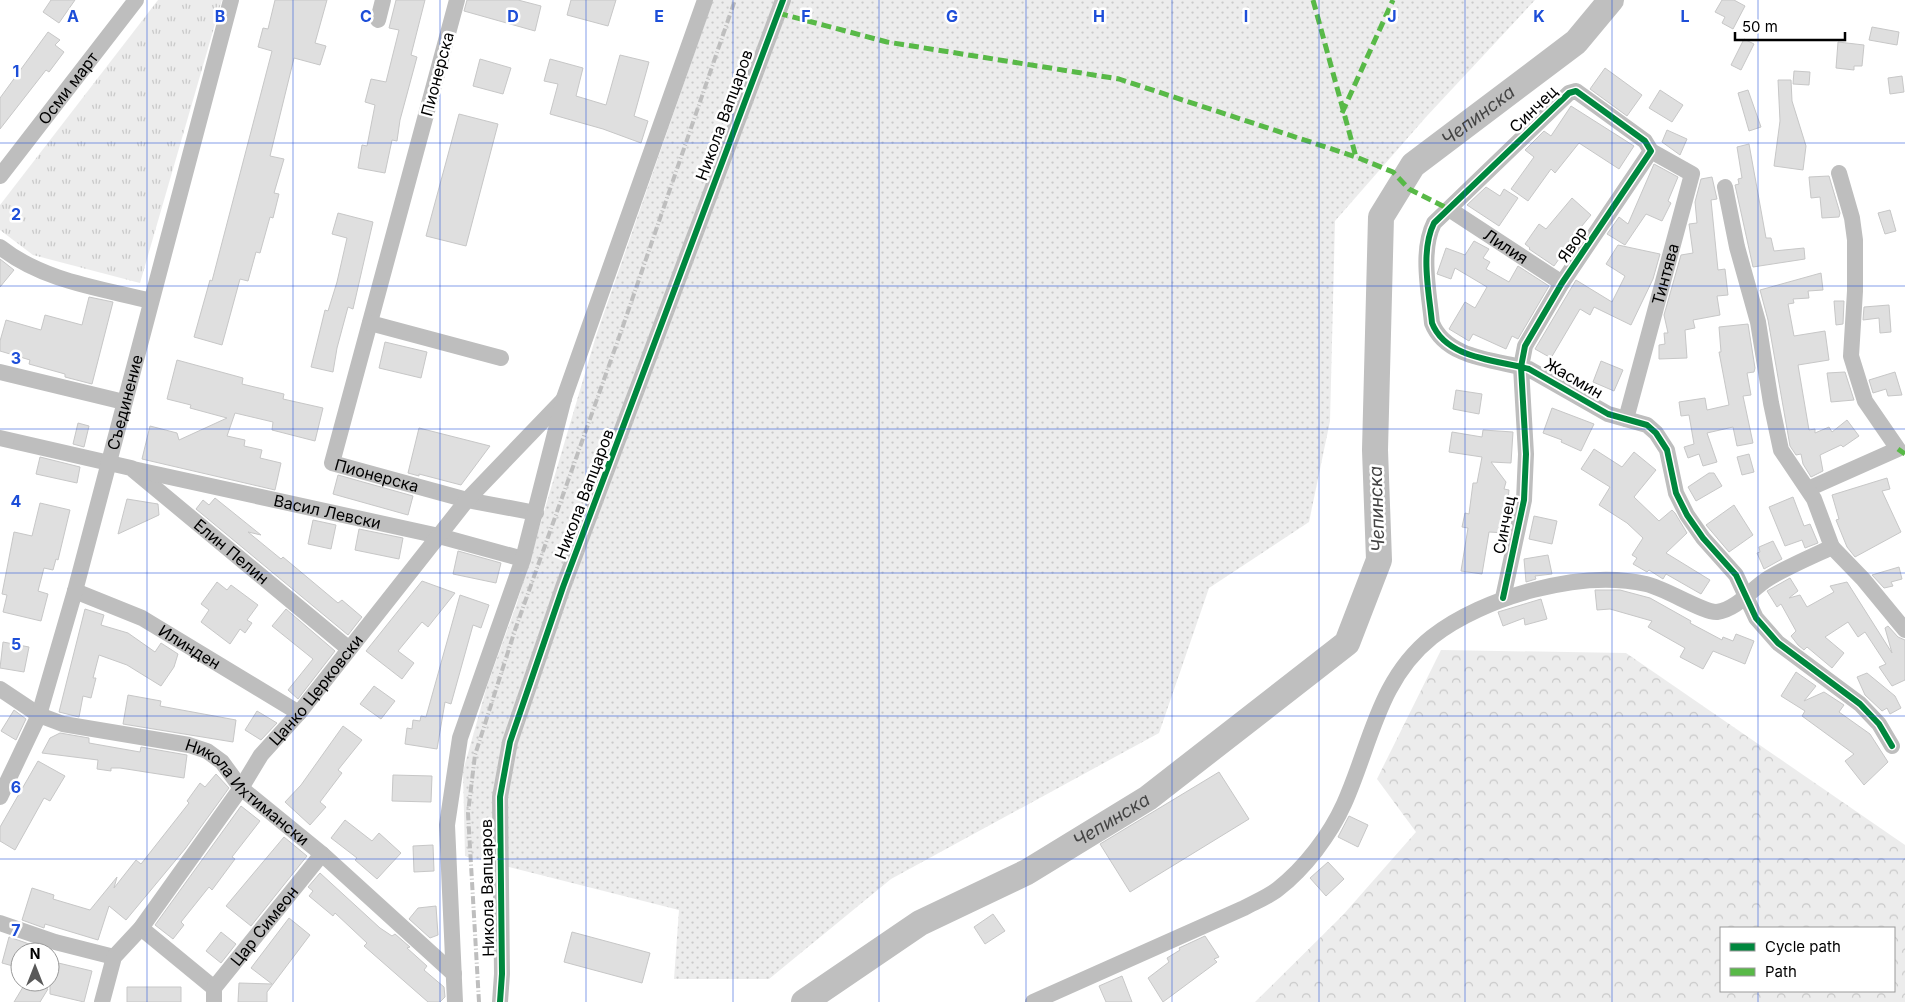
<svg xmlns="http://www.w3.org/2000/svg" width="1905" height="1002" viewBox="0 0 1905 1002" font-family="Inter,sans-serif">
<defs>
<pattern id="grass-dots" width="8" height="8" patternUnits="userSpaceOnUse" patternTransform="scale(1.25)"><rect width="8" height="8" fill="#ececec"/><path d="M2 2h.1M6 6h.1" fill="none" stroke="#c9c9c9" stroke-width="1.8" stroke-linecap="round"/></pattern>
<pattern id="forest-crowns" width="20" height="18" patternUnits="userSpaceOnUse" patternTransform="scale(1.25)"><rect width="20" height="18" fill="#ececec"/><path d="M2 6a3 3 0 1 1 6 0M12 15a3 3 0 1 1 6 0" fill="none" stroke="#c9c9c9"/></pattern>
<pattern id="park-tufts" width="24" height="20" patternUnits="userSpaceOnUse" patternTransform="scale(1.25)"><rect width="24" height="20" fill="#ececec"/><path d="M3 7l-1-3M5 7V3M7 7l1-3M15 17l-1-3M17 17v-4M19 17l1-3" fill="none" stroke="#c9c9c9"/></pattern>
</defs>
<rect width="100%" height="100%" fill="#fff"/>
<!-- grass -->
<path fill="url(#grass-dots)" d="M713,0h822l-109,117 -91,104 -5,200 -21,101 -100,66 -50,145 -268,146 -122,100h-95l5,-69 -214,-54 -2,-85 24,-85 30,-83 79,-267z"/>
<!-- forest -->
<path fill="url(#forest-crowns)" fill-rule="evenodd" d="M1441,650l185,3 279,192v157h-650l88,-87 73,-83 -39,-53zM1721,928h173v63h-173z"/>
<!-- park -->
<path fill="url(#park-tufts)" d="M158,0h64l-82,283 -107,-28 -33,-25v-25z"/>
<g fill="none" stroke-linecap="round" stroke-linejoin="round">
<!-- river -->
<path stroke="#bfbfbf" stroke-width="26" id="s1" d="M804,1002l116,-79 107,-51 121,-74 199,-155 32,-83 -4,-110 6,-233 32,-52 163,-123 35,-42"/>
</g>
<!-- building -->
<path fill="#dfdfdf" stroke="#c7c7c7" d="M51,0h24l-16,23 -16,-11z
M275,0h52l-12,43 11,3 -6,19 -26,-7 -24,98 14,3 -10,34 5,1 -6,24 -3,-1 -10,36 -4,-1 -8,29 -8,-2 -18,66 -28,-8 16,-57 2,1 60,-230 -14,-4 5,-19 5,1z
M396,0h29l-14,55 6,2 -17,63 -3,21 -5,-1 -7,33 -27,-5 4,-23 5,1 8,-41 -10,-3 6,-23 15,3 13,-52 -10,-2z
M467,0h51l23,6 -6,25 -71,-20z
M571,0h45l-8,26 -41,-11z
M1722,0h12l11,6 -12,23 -11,-6 3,-6 -10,-5z
M1872,27l27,5 -2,13 -28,-5z
M48,32l12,8 -5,5 9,7 -15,20 -3,-2 -46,59v-31z
M1744,39l10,5 -13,26 -10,-5z
M1838,42l26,3 -2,21h-8v4l-18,-2z
M620,55l29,7 -15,54 14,5 -7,22 -38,-14 -53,-15 8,-30 -14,-3 6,-22 33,9 -7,28 30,9z
M480,59l31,9 -8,26 -30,-8z
M1605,68l37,27 -15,21 -37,-27z
M1794,71l16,1 -1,13 -16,-1z
M1902,76l2,16 -14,2 -2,-16z
M1778,80h13l1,21 14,45 -3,24 -29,-4 6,-45z
M1660,90l23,15 -11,17 -23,-14z
M1748,90l13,37 -12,4 -11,-38z
M1571,106l63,40 -15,23 -40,-26 -24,30 -4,-4 -23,32 -17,-12 23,-32 -9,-7 19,-19 7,5z
M459,114l39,10 -32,122 -40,-10z
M1667,130l20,9 -7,16 -18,-13z
M1749,144l17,94h5l3,13 30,-3 1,11 -52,8 -18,-82 4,-1 -1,-5 4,-1 -5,-31z
M1654,164l24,13 -10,24 3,2 -9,18 -16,-7 -21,31 -18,-11 12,-17 9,7z
M1829,176l11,37 -1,4 -17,1 -2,-21 -9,1 -2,-21z
M1712,177l5,22 -6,1 7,70 7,-1 3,26 -11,1 3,19 -27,5 2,8 -10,2 2,28 -28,1v-14l6,-1 -1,-11h4l-4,-18 17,-60 12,-2 -4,-29 8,-1 -2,-21 6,-23z
M1486,187l14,9 4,-7 14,9 -19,28 -32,-21z
M1572,198l19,17 -24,29 2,1 -15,21 -25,-17 1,-1 -5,-4 14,-20 7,5z
M1890,210l6,21 -11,3 -7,-21z
M338,213l35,9 -20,87 -5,-2 -11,41 -4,24 -22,-5 14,-57 3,1 9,-29 10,-44 -15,-4z
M1474,241l15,8 -6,9 7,4 -4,7 23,13 9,-16 31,20 -31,53 -6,-3 -6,13 -33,-15 -4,7 -20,-12 16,-27 10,6 12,-21 -32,-19 -4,11 -14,-5 9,-26 19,7z
M1618,245l42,9 -7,25 -22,46 -37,-18 -4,8 -10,-6 -29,49 -16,-9 41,-69 36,22 13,-26 -19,-12z
M0,259l14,11 -14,17z
M1821,273l2,17 -15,1 1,7 -16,1 1,4 -6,1 6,32 31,-5 4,29 -31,5 11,65 6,-1v4l14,-6 3,5 15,-12 12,16 -16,11 -2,-2 -21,10 3,16 -12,6 -8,-13 -2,-10 -5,1 -6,-9 -22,-126 -8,-30z
M89,297l24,5 -21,82 -27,-7v-3l-36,-10 1,-4 -30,-9v-10l6,-21 35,10 4,-15 37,10z
M1834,301h10l-1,23 -7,1z
M1889,305l2,27 -11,1 -1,-15 -16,2 1,-13z
M1748,324l7,44 -1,4 -7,1 4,22 -8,1 10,47 -16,3 -4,-19 -26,6 10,29 -14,4 -4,-12 -11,4 -4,-11 10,-3 -5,-29 -8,1 -2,-14 26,-4 2,12 22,-5 -10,-53h2l-2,-25z
M385,342l42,10 -6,26 -42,-10z
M177,360l66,18 -1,6 42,10 -1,5 40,9 -8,33 -43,-11 1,-8 -38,-9 -8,23 18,4 -1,6 18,4 -2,8 21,5 -6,27 -133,-31 8,-33 27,7 2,7 48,-22 -37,-10 1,-3 -24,-6z
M1601,361l22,9 -9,21 -21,-9z
M1845,372l9,28 -23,2 -4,-29z
M1895,372l7,23 -14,1 -2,-7 -13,4 -4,-13z
M1456,390l26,4 -3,20 -26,-5z
M1552,408l42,16 -13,27 -20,-9 1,-2 -19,-7z
M78,423l11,3 -5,21 -11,-3z
M419,428l71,18 -29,39 -42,-11v2l-11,-3z
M1483,430l30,2 -2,31 -20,-1 15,20 -2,7 5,1 -1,10 4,1 -6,32 -17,-1 -7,42 -21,-3 7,-43 -6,-1 3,-14 4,1 4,-31h4l5,-26 -33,-5 3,-20 30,5z
M1594,449l28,18 12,-15 22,18 -22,27 25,24 13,-11 3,3 12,20 -21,20 44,27 -9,14 -35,-20 -3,5 -14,-9 -2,2 -14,-8 4,-6 -5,-3 11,-17 -16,-15 -28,-18 11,-18 -29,-18z
M1749,454l5,18 -12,3 -5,-18z
M40,457l40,10 -3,16 -41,-9z
M1709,473h5l8,13 -26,15 -8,-14z
M338,475l75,21 -5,19 -75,-21z
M1887,478l3,11 -8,2 19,41 -46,25 -8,-10 -11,-27 3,-1 -7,-24z
M1793,497l11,29 6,-2 8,19 -13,5 -3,-8 -17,6 -16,-39z
M215,498l46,37 -13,-3 33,27 2,-2 55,46 4,-3 20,17 -14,18 -152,-126 7,-9 6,5z
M127,499l31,5 1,11 -41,19z
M40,503l30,7 -12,50 -2,-1 -3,11 -9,-2 -6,23 10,3 -7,27 -38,-9 4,-17 -5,-1 12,-62 18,4z
M1734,505l19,30 -24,17 -23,-27z
M1534,516l23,5 -5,23 -23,-5z
M313,520l23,5 -5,24 -23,-5z
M359,529l44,9 -4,21 -44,-9z
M1773,541l9,18 -18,10 -7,-16 3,-1 -1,-5z
M458,551l43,12 -5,20 -43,-9z
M1548,555l4,19 -17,2 1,3 -10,3 -2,-23z
M1899,567l3,12 -11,3 2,4 -9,2 -12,-13z
M1790,578l8,13 -9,7 11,-3 7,12 27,-15 -4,-6 17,-4 45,71 -7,-25 3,-2 10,11 7,3v40l-13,6 -13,-19 7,-3 -21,-32 -7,5 -10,-15 -23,15 19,16 -12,15 -25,-21 -3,3 -6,-5 -7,-9 5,-5 -15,-27 -4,3 -10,-16z
M422,581l33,12 -27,34 -6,-5 -24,29 16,12 -12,16 -36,-28z
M217,582l10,8 4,-5 27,20 -11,15 5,3 -7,10 -5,-4 -10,15 -29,-22 8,-12 -8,-6z
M1595,590h25l30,8 41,23 -1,2 32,17 1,-3 10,4 3,-7 18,7 -9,23 -32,-13 -10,18 -23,-12 5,-9 -37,-21 4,-6 -42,-12 -13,1z
M460,595l29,10 -8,23 -8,-3 -22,79 -6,-2 -8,47 -32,-5 2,-16 5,1 1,-9 7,1 1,-5 5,1z
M1541,599l6,20 -22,6 -1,-7 -21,8 -5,-14z
M85,609l19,6 -3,10 27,8 27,19 6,-9 17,11 -4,13 -13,19 -34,-21 -28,-10 -6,23h3l-5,20 -8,-2 -4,21 -20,-5z
M286,609l49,42 -37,48 -10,-9 25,-31 -41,-33z
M3,642l26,5 -5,25 -24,-4z
M1796,672l20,14 -12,15 20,-9 20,13 -5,7 31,22 18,28 -24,23 -19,-24 9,-7 -52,-38 3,-5 -24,-15z
M1867,673l28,23 6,12 -11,6 -3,-6 -5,3 -17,-16 -8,-18z
M374,686l21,15 -14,18 -21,-15z
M128,695l33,6 -1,5 76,14 -3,22 -110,-18z
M14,710l12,9 -10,21 -15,-9z
M257,711l20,12 -16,17 -16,-10z
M343,726l19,14 -24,30 4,3 -22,29 6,5 -16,18 -25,-23 16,-17z
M60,733l29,5v5l51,9 1,-5 46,8 -3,23 -64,-10h-9v3l-14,-2 1,-9 -56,-7 8,-15z
M38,761l27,15 -15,25 -6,-3 -29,52 -15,-9v-14z
M1219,772l30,47 -119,73 -30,-48z
M216,774l13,14 -44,61 -59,71 -17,-14 -11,34 -53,-16 -1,4 -22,-8 10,-32 22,7 -1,4 37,11 27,-33 -3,11 22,-28 5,4 48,-61 -2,-2 13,-18 5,4z
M393,775l39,1 -1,26 -39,-1z
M241,806l19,15 -28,36 3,2 -23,31 -3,-3 -28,35 3,3 -11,14 -18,-14z
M1349,816l19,9 -10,22 -20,-10z
M345,820l27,21 7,-8 22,20 -24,26 -22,-19 2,-2 -26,-20z
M284,837l23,19 -56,70 -25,-20z
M433,845l1,26 -20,1 -1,-26z
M1328,862l16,17 -18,17 -16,-18z
M320,873l60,55 12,8 3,-2 15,13 -3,1 20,18 -3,4 20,17 1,10 -5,5h-12l-64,-56 3,-3 -32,-30 -2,3 -24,-20 4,-5 -5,-4z
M436,906l2,29 -8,3 -21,-19 9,-11z
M993,914l12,17 -20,13 -11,-17z
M289,918l21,17 -43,57v10h-29l1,-19 33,1 -21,-16z
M221,932l15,12 -15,19 -15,-12z
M572,932l78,21 -8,30 -78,-21z
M1205,936l14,21 -5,2 3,3 -54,40 -15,-24 21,-16 -2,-4 13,-8 -1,-2z
M9,937l29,10 -1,5h-17v16l-18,-5z
M50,961l42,10 -8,31 -34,-8z
M1122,976l10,26h-26l-7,-16z
M26,982h10l12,7 -8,13h-26z
M127,987h54v15h-54z"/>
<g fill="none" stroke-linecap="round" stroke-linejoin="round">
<!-- minor -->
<g stroke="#bebebe" stroke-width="16">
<path id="s2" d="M457,0l-125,463 135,37 69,13"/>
<path d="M378,20l5,-20"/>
<path id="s3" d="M0,176l136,-176"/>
<path id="s4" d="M1449,209l113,74"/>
<path d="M0,247c43,34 99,41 151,54"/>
<path d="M370,323l131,35"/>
<path d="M0,372l124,30"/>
<path id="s5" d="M1626,419l66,-245 -41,-23"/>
<path id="s6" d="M0,438l131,30 218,181"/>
<path id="s7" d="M133,469l306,67 84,23"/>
<path d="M1808,489l90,-40 -33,-48 -14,-45 4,-65v-51l-3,-22 -13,-45"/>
<path d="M1832,547l31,32 42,51"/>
<path id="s8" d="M75,591l67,27 157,95"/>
<path d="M1503,598l21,-98 2,-46 -5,-87 4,-21 37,-63 89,-132 -6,-10 -69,-50 -7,2 -135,130c-14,28 -5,69 -2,100 14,36 65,37 97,46l79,45 39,11 9,8 11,17 9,43 11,22 16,23 33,37 20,43 22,25 82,61 19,20 13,22"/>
<path id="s9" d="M0,689l39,26 24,9 126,21 18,6 15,11 19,26 81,66 132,120"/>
<path id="s10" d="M0,797l39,-82 36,-124 156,-591"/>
<path d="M0,923l55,19 59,15"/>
<path d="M141,928l73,60"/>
<path id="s11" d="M102,1002l12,-45 27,-29 100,-140 20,-33 38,-42 168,-213 97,-101"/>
<path id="s12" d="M214,1002v-14l108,-134"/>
<path d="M455,1002l-8,-177 13,-87 63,-179 41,-161 141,-398"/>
<path d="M500,1002l2,-28 -2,-177 10,-55 53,-155 220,-587"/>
<path d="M1033,1002l211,-94c11,-6 24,-11 34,-19 27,-21 52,-54 66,-85 27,-60 34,-124 88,-167 51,-40 149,-68 214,-53 19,4 58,29 71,28 21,-3 35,-24 52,-34 20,-12 42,-21 63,-31l-18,-48 -33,-49 -10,-47 -13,-81 -21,-75 -12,-60"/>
</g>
<!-- rail -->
<path stroke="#bebebe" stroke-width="4" stroke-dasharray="8 2.5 1 2.5" stroke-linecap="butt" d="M479,1002l-11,-189 7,-58 40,-125 108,-304 112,-326"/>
<!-- quiet -->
<path stroke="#58b947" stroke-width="5" stroke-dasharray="10 5" stroke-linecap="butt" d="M1313,0l43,157
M778,13l109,29 232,37 237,78 37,15 16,17 40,20
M1342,113l51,-113
M1898,449l7,5"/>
<defs>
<path id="cycleway" d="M1503,598l21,-98 2,-46 -5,-87 4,-21 37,-63 89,-132 -6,-10 -69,-50 -7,2 -135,130c-14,28 -5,69 -2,100 14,36 65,37 97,46l79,45 39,11 9,8 11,17 9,43 11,22 16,23 33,37 20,43 22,25 82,61 19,20 13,22
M500,1002l2,-28 -2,-177 10,-55 53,-155 220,-587"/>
</defs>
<!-- cycleway casing -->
<use href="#cycleway" stroke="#fff" stroke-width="9"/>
<!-- cycleway -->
<use href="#cycleway" stroke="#00873e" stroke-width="6"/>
</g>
<!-- grid -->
<path fill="none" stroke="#1d4ed8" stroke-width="1" stroke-opacity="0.55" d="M147,0v1002M293,0v1002M440,0v1002M586,0v1002M733,0v1002M879,0v1002M1026,0v1002M1172,0v1002M1319,0v1002M1465,0v1002M1612,0v1002M1758,0v928M0,143h1905M0,286h1905M0,429h1905M0,573h1905M0,716h1905M0,859h1905M1758,991v11"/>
<g text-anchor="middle" stroke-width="5" stroke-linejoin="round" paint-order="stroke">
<!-- street labels -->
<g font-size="16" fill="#000" stroke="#fff">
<text transform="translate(437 74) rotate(-75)" y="6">Пионерска</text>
<text dy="6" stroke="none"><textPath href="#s3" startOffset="111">Осми март</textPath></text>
<text transform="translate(1533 109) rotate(-44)" y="6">Синчец</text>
<text transform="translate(724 115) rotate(-70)" y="6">Никола Вапцаров</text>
<text transform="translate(1572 244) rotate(-56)" y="6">Явор</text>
<text dy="6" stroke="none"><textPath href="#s4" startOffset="68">Лилия</textPath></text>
<text dy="6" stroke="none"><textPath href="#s5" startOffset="150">Тинтява</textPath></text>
<text transform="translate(1574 378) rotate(30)" y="6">Жасмин</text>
<text dy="6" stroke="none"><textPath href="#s10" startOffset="415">Съединение</textPath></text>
<text dy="6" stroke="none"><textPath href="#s2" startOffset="526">Пионерска</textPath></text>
<text transform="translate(584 494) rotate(-69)" y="6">Никола Вапцаров</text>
<text dy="6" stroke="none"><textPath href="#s7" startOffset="199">Васил Левски</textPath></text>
<text transform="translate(1504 525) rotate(-79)" y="6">Синчец</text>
<text dy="6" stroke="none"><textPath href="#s6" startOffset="265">Елин Пелин</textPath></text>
<text dy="6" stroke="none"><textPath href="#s8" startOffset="128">Илинден</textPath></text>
<text dy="6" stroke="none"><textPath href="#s11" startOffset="382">Цанко Церковски</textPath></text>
<text dy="6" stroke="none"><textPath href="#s9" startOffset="276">Никола Ихтимански</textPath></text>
<text transform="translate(487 888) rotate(-91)" y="6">Никола Вапцаров</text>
<text dy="6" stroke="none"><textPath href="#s12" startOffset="94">Цар Симеон</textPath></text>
</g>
<!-- water labels -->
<g font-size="18" font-style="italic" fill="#444" stroke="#fff">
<text dy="6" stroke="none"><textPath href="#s1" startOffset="1228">Чепинска</textPath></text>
<text transform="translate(1377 509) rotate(-92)" y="6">Чепинска</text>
<text dy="6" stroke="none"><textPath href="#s1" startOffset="358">Чепинска</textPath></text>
</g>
</g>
<g font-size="16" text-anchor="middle" font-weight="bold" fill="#1d4ed8" stroke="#fff" stroke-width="5" stroke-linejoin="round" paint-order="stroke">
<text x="73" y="22">A</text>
<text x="220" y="22">B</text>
<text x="366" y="22">C</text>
<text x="513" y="22">D</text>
<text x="659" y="22">E</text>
<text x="806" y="22">F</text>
<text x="952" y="22">G</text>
<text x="1099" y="22">H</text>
<text x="1246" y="22">I</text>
<text x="1392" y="22">J</text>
<text x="1539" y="22">K</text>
<text x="1685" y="22">L</text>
<text x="16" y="77">1</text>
<text x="16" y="220">2</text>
<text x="16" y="364">3</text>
<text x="16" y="507">4</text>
<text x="16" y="650">5</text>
<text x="16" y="793">6</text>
<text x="16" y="936">7</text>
</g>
<!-- legend -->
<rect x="1720" y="927" width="175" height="65" fill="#ffffff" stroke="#999999"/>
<rect x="1730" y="943" width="25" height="8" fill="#00873e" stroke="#999999"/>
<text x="1765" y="952" font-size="15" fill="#000000">Cycle path</text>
<rect x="1730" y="968" width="25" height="8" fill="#58b947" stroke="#999999"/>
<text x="1765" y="977" font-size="15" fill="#000000">Path</text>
<!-- north arrow -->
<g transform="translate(35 967)"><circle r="24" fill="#ffffff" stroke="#999999"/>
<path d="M0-4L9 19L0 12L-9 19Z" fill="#595959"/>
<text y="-8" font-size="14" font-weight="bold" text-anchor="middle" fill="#000000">N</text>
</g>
<!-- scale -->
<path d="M1735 32v8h110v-8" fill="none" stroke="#000000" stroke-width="2.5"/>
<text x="1742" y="32" font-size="15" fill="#000000" stroke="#ffffff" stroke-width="4" paint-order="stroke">50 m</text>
</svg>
